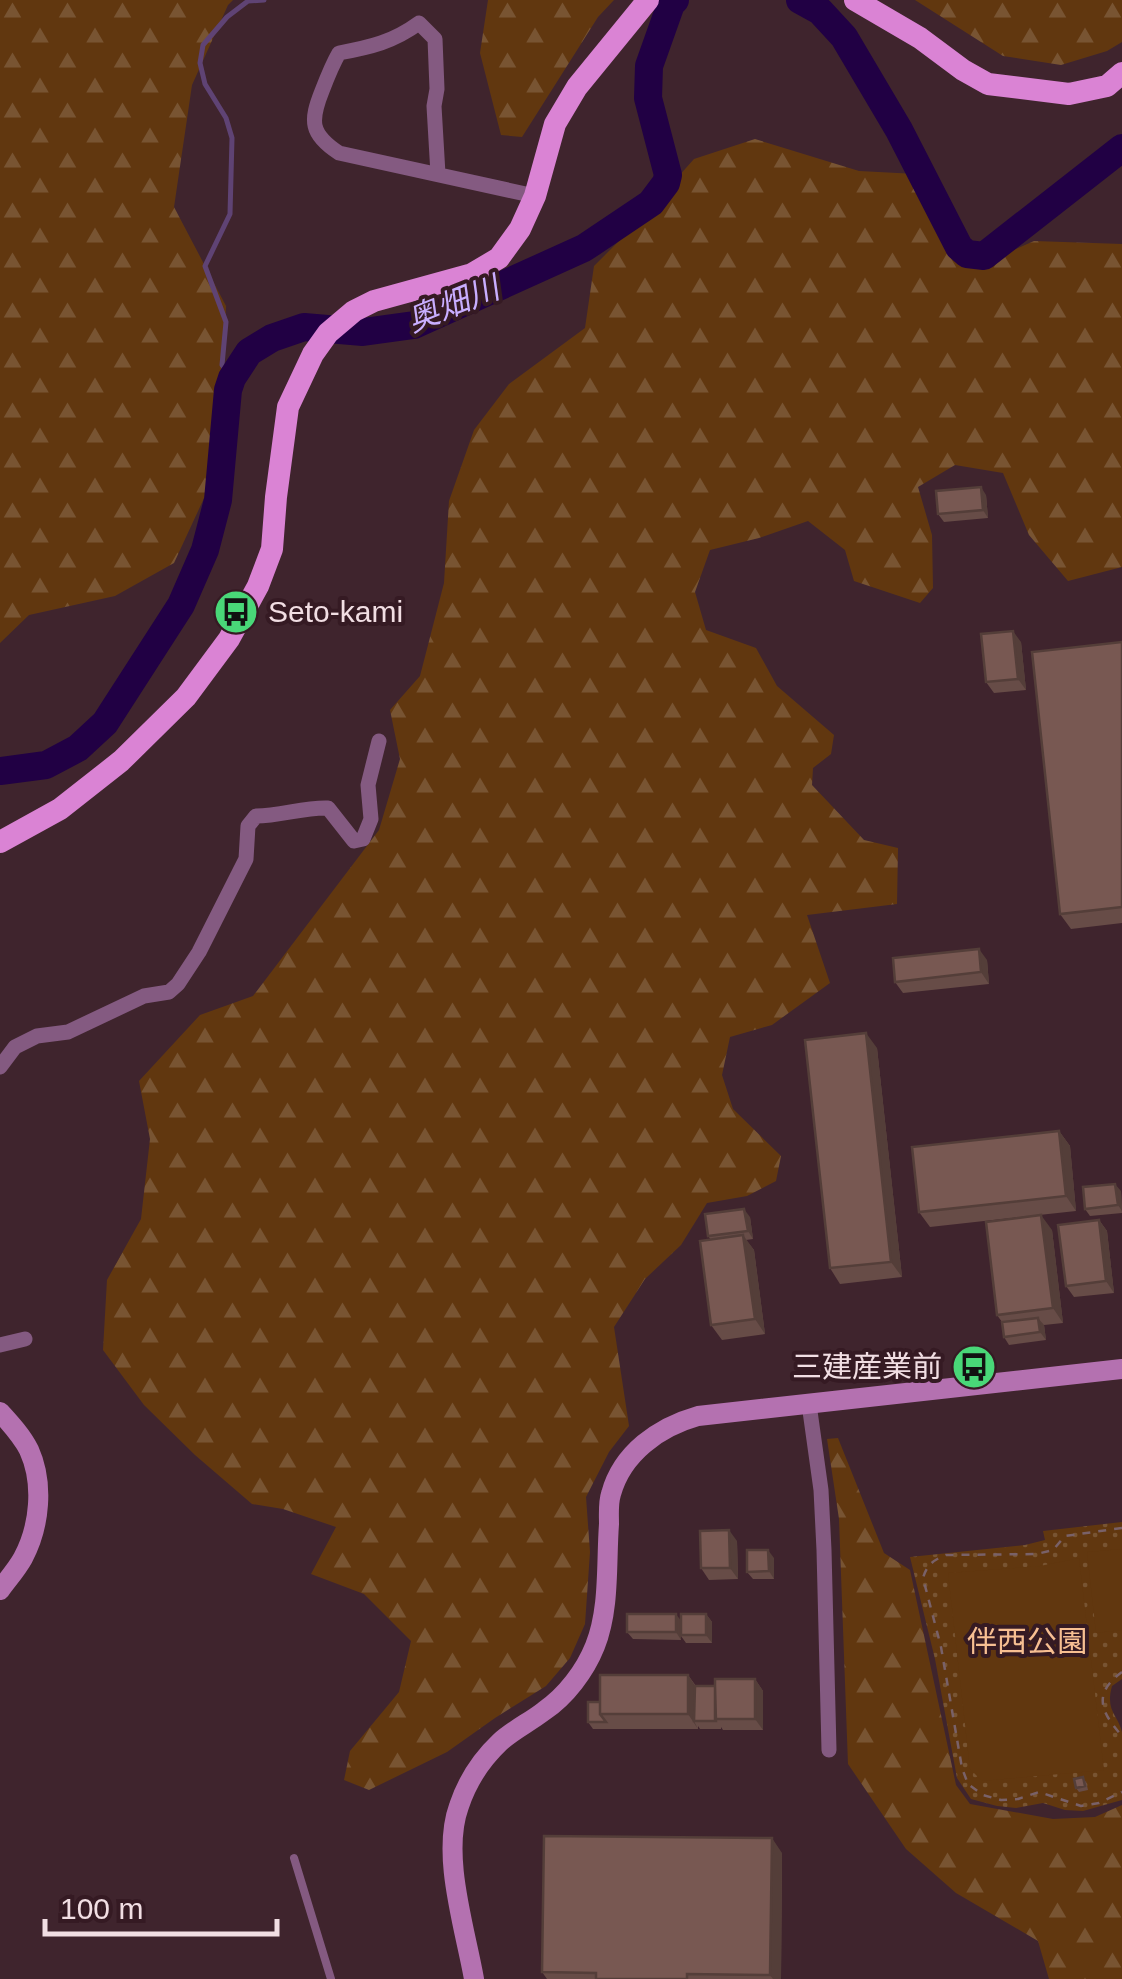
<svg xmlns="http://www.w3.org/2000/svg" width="1122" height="1979" viewBox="0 0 1122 1979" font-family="Helvetica,'Noto Sans JP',sans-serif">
<defs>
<pattern id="green-dots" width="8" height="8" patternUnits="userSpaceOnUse" patternTransform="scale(2.5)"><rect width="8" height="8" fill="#61370f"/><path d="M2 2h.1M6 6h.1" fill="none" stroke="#785432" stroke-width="1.8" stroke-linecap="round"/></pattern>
<pattern id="forest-firs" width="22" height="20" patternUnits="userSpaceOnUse" patternTransform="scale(2.5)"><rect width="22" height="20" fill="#61370f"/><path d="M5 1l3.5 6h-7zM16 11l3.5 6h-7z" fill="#785432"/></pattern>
</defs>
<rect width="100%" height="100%" fill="#3f242d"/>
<!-- green -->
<path fill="url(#green-dots)" d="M1122,1522v157l-10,7c-7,25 6,29 10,46 0,19 0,48 0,68l-39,11 -18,-1 -22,-7 -27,5 -19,-2 -26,-7 -14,-21 -22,-119 -25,-102 115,-12 20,-5 -2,-9z"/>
<!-- forest -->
<path fill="url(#forest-firs)" d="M0,0h233l-5,5 -36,80 -18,122 52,99 -5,123 -16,67 -31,67 -59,33 -86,19 -29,28z
M488,0h126l-16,17 -76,120 -21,-2 -21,-82z
M915,0h207v42l-15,9 -46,14 -58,-9z
M755,139l104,32 57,3 30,63 40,25 48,-21 88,3v323l-54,14 -39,-46 -26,-62 -48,-8 -37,22 14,48 1,53 -13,15 -66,-22 -9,-31 -37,-29 -49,17 -49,12 -15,42 11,38 50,18 21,38 57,49 -3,19 -18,14 -1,17 52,55 34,8 -1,56 -90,11 23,68 -58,42 -42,12 -8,38 11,34 48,47 -5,25 -29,15 -40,7 -26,42 -36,34 -31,48 15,99 -20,26 -23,45 4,55 -5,72 -15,34 -24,28 -51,32 -48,34 -78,38 -25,-10 6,-29 49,-59 12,-51 -47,-47 -53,-20 25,-47 -53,-18 -31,-5 -57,-49 -51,-50 -41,-55 4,-70 34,-61 9,-80 -11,-58 61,-66 53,-19 126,-166 21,-71 -10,-49 30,-34 24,-93 5,-82 25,-71 35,-46 76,-56 9,-62 43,-43 57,-64z
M838,1438l46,115 26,17 46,215 14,19 83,15 42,-2 27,-12v174h-73l-11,-38 -82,-48 -50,-44 -58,-85 -9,-245 -12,-80z"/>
<!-- pitch -->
<path fill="#61370f" d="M1122,1549v81l-26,3 -9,-81z
M1079,1558l25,212 -122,11 -12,-12 -22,-196 92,-7z"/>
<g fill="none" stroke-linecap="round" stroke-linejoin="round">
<!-- stream -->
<path stroke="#5f4374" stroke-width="5" d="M232,378l-10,-13 4,-43 -21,-56 25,-52 2,-76 -6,-20 -21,-34 -5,-21 3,-18 24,-28 21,-16 16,-1"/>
<!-- river -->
<path stroke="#210044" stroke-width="28" d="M800,0l20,11 24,26 55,93 60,117 8,7 17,2 138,-108
M0,771l46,-6 32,-17 27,-25 76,-118 24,-55 13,-50 10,-110 4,-12 17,-26 23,-14 32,-11 59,5 51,-7 170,-77 67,-45 15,-20 2,-8 -20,-77 1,-32 22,-62 4,-4"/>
<!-- path -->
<path stroke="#796168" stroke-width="2.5" stroke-dasharray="8 8" stroke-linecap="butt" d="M1122,1528l-57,8 -12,14 -16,4 -91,1c-13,5 -19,10 -23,23l18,69 21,121 6,16 15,11 18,5 17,-1 21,-7 42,14 18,-3 23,-11
M1122,1672c-30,22 -21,40 0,64"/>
<!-- lane -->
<path stroke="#845a81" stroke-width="8" d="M294,1858l37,121"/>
<!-- street -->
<path stroke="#845a81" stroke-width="15" d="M438,174l-4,-68 3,-17 -2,-50 -16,-16c-26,19 -48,24 -80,30 -7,12 -12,25 -17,38 -12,30 -12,43 17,62l196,43
M0,1067l15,-20 22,-11 31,-4 76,-36 25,-4 9,-8 21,-32 47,-93 2,-33 8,-10c25,0 48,-9 72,-8l26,33 9,-2 8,-20 -3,-34 11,-44
M0,1345l25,-6
M809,1404l12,86 3,60 5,200"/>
<!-- secondary -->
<path stroke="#b471b0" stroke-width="20" d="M0,1412c11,12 22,24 29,38 15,33 11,76 -6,108 -6,11 -15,21 -23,32
M474,1979c-9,-51 -33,-124 -15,-173 8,-24 23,-47 41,-64 13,-12 30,-20 44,-31 22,-15 41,-40 51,-65 15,-38 11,-82 14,-122 0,-9 -1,-21 2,-30 11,-41 48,-67 87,-78l424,-47"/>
<!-- primary -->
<path stroke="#da83d4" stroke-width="22" d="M855,0l65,38 43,32 25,14 81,10 38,-8 15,-13
M0,842l60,-33 61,-48 65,-64 43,-58 29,-53 14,-37 4,-52 12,-90 25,-53 15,-21 26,-22 20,-10 98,-27 27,-16 21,-29 15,-33 20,-72 22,-37 71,-87"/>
</g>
<!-- wall -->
<path fill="#674c47" d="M986,495l2,23 -44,4 -6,-8z
M1021,642l5,48 -32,3 -8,-11z
M1122,642v281l-51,6 -11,-15z
M987,960l2,24 -86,9 -8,-11z
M877,1048l25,229 -62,7 -10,-16z
M1059,1131l11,15 6,65 -146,16 -11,-15z
M1121,1191l1,22 -32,3 -5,-7z
M750,1217l3,22 -7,1 8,10 11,84 -43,6 -11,-15v-85l-3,-4z
M1099,1220l8,11 7,62 -40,4 -8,-11z
M1052,1230l11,93 -19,2 2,15 -37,5 -5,-8 -2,-15 -5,-7z
M737,1541l1,38 -29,1 -8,-12z
M774,1558v21h-21l-6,-7z
M706,1614l6,8v21h-26l-5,-7v4l-48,-1 -6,-7 54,-11z
M688,1675l8,11h19l40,-7 8,12v39h-40l-2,-3v2h-21l-2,-3v3h-105l-5,-7 12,-20z
M1086,1781l2,9 -9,2 -3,-4z
M782,1853l-1,126h-234l-5,-7z"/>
<!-- shaded-wall -->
<path fill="#543e39" d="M981,487l5,8 2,23 -5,-8z
M1013,631l8,11 5,48 -8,-11z
M979,949l8,11 2,24 -8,-12z
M866,1033l11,15 25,229 -11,-15z
M1059,1131l11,15 6,65 -10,-15z
M1115,1184l6,7 1,20 -4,-6z
M744,1209l6,8 3,22 -5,-8z
M1041,1215l11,15 11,93 -10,-15z
M1099,1220l8,11 7,62 -8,-12z
M743,1235l11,15 11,84 -10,-15z
M1038,1318l6,7 2,15 -6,-8z
M729,1530l8,11 1,38 -8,-11z
M768,1550l6,8v21l-5,-8z
M676,1614l6,8 -1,18 -5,-8z
M706,1614l6,8v21l-6,-8z
M688,1675l10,15 -4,31 4,8 -10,-15z
M755,1679l8,12v39l-8,-11z
M772,1838l10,15 -1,126h-8l-3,-4z"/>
<!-- building -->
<path fill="#785852" stroke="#543e39" stroke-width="2.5" d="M981,487l2,23 -45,4 -2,-23z
M1013,631l5,48 -32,3 -5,-48z
M1122,642v265l-62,7 -28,-262z
M979,949l2,23 -86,10 -2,-24z
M866,1033l25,229 -61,6 -25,-228z
M1059,1131l7,65 -147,16 -7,-65z
M1115,1184l3,21 -33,4 -2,-22z
M744,1209l4,22 -40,5 -3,-22z
M1041,1215l12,93 -56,7 -11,-93z
M1099,1220l7,61 -40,5 -8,-61z
M743,1235l12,84 -44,6 -11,-84z
M1038,1318l2,14 -36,5 -2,-15z
M729,1530l1,38h-29l-1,-37z
M747,1550h21l1,21 -22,1z
M627,1614h49v18h-49z
M681,1614h25v21h-25z
M600,1675h88v39h-88z
M715,1679h40v40h-40z
M695,1686h20l1,35h-22z
M588,1702h12v12l6,8h-18z
M1083,1777l2,9 -9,2 -2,-9z
M544,1836l228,2 -2,137 -83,-1v5h-91v-6l-54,-1z"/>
<!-- icons -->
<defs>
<symbol id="bus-disc" viewBox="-11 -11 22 22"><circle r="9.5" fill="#49d778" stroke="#351a23"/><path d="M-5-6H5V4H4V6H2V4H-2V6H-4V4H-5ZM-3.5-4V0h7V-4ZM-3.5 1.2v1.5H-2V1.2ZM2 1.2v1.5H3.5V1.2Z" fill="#111"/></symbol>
</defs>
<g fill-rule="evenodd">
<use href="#bus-disc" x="211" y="587" width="50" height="50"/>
<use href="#bus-disc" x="949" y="1342" width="50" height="50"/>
</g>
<g text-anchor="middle" stroke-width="8" stroke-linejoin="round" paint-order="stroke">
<!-- poi labels -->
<g font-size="30" fill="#f1dee3" stroke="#351a23" text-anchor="start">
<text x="268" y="622">Seto-kami</text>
<text x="942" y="1377" text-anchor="end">三建産業前</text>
</g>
<!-- park labels -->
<g font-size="30" fill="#f7bf92" stroke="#351a23">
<text x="1027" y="1652">伴西公園</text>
</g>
<!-- water labels -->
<g font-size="32" font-style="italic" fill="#c9aeff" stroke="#351a23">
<text transform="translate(453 304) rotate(-22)" y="11">奥畑川</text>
</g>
</g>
<!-- scale -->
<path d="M45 1919v15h232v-15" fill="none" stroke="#f1dee3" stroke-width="5"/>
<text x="60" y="1919" font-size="30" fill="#f1dee3" stroke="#351a23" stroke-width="8" paint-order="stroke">100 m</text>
</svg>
